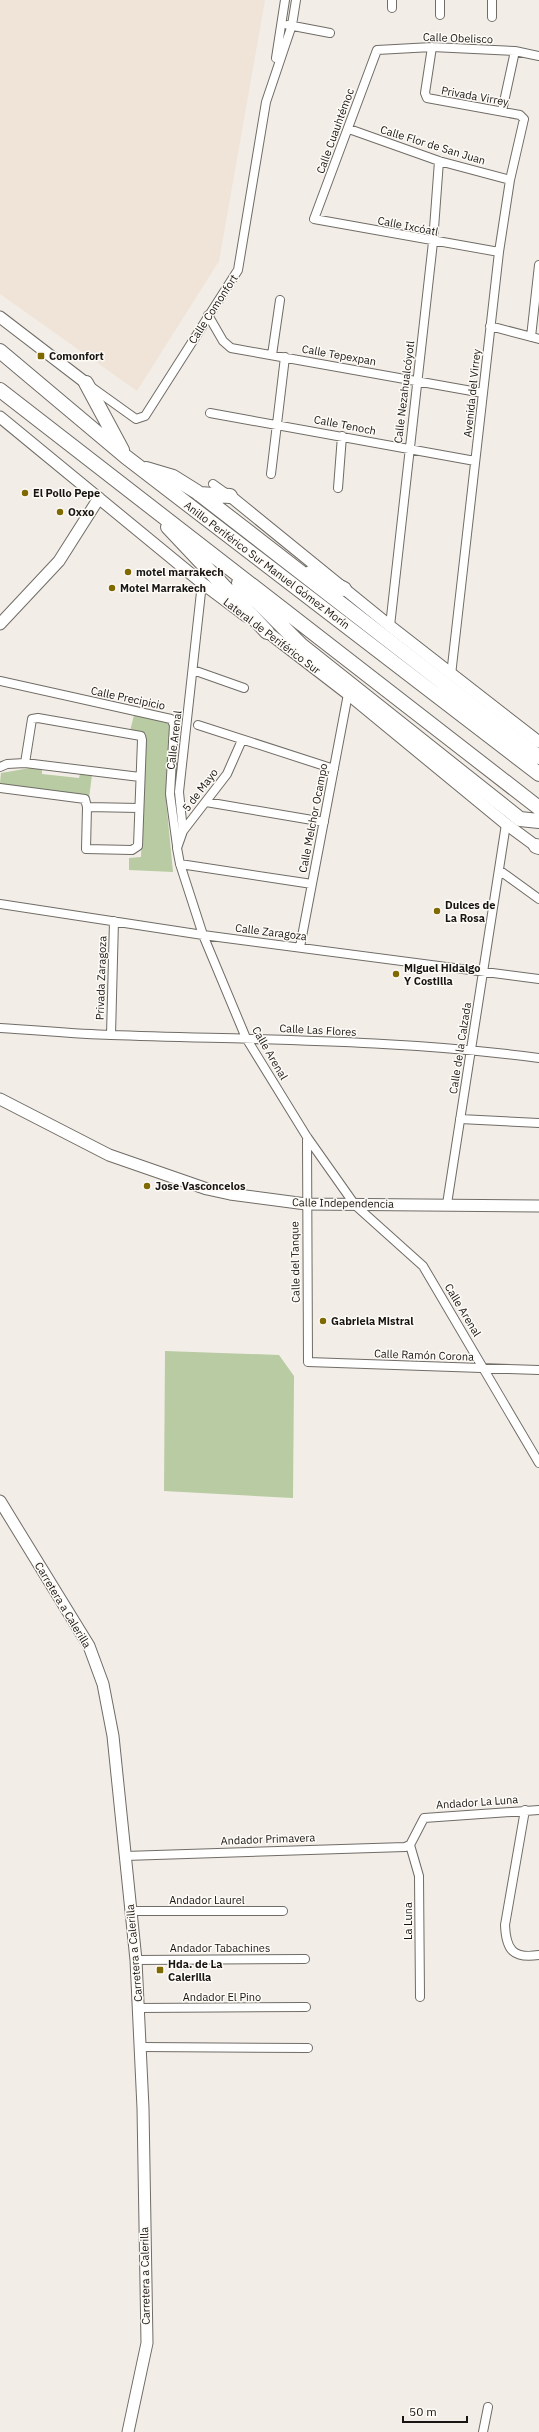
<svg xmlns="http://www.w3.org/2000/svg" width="539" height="2432" viewBox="0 0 539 2432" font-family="'IBM Plex Sans',sans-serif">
<rect width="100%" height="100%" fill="#f3ede7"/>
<!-- built -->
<path fill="#efe4d7" d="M0,0h265l-46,261 -82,130 -137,-97z"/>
<!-- green -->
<path fill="#b8cba2" d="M134,715l33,8 3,3 -4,74 7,72 -44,-2v-12l12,-1 5,-124 -16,-2z
M30,768l12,1v5l37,4 1,-4 12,1 -3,23 -85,-11 -4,-4 1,-10z
M165,1351l114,4 15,21 -1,122 -129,-7z"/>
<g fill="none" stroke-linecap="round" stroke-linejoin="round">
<defs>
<path id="street" d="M392,0v8
M440,15v-15
M492,17v-17
M288,25l42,8
M432,47l-7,46 2,5 93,17 4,4 -14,61 -11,72 -48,423
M276,58l9,-58
M502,111l13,-60
M349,129l90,32 71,19
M499,252l-185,-33 63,-169 55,-3 83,4 24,5
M208,315l15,26 8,7 252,45
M490,326l49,13
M531,337l8,-72
M272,355l8,-55
M90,386l46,33 9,-3 93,-146 28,-168 26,-77 4,-25
M210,413l265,48
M271,474l14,-117
M213,484l14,10
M338,488l4,-52
M202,583l-23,209 4,39 -6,17 3,16 23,71 43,103 61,99 48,68 68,61 116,197
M390,626l43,-384 6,-81
M193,670l51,18
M0,681l171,38 3,6 -4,69 7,52
M198,725l136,44
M0,767l7,-3 18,-1
M0,788l85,11 2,8 -1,42 46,1 6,-4 4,-106 -1,-4 -103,-18 -6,1 -7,44 115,14
M206,802l118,20
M87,807l52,1
M183,831l44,-57 15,-34
M180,864l132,20
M499,870l40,29
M0,904l203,31 336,44
M300,947l48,-253
M0,1028c37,2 74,6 111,7 143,5 286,4 428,23
M111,1035l3,-114
M460,1119l79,4
M307,1137l1,225 231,8
M447,1204l59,-380
M525,1810l-20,115c1,25 8,34 34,30
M410,1845l9,31 1,121
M410,1845l14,-27 115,-8
M125,1856l280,-9 5,-2
M131,1911h152
M136,1960l169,-1
M139,2008l167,-1
M141,2047l167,1
M483,2432l5,-25"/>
<path id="secondary" d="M0,317l86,66
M0,417l202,166 44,33
M230,496l160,130 149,116
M0,624l59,-63 40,-63
M261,627l87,67 158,130 30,22
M0,1099l109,56 98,34 23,5 76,10 233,2
M0,1501l89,145 14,38 10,52 23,224 7,148 4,235 -19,89"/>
<path id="highway" d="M0,351l126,106 413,317
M86,383l36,67
M0,390l539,418
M146,469l27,8 24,15 342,265
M199,494l31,2
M168,527l99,105
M310,573l34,16
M239,583l62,62 219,174 19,2
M536,846l3,1"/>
</defs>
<!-- street casing -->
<use href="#street" stroke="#706c66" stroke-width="10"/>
<!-- secondary casing -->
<use href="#secondary" stroke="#706c66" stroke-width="13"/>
<!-- highway casing -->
<use href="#highway" stroke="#706c66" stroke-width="16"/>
<!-- street -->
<use href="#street" stroke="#fff" stroke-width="8"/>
<!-- secondary -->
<use href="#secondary" stroke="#fff" stroke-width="11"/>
<!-- highway -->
<use href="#highway" stroke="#fff" stroke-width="14"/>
</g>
<!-- markers -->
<g fill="#7f6900" stroke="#fefbf7" stroke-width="1.5">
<rect x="37" y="352" width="8" height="8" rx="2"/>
<circle cx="25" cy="493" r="4"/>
<circle cx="60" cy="512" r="4"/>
<circle cx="128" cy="572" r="4"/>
<circle cx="112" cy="588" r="4"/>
<circle cx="437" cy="911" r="4"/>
<circle cx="396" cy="974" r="4"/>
<circle cx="147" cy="1186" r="4"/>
<circle cx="323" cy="1321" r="4"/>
<rect x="156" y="1966" width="8" height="8" rx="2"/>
</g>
<g text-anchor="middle" stroke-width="3" stroke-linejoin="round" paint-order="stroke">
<!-- street labels -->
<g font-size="11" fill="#171513" stroke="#fefbf7">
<text transform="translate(458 38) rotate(2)" y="4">Calle Obelisco</text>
<text transform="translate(475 96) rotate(10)" y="4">Privada Virrey</text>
<text transform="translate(335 131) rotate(-70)" y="4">Calle Cuauhtémoc</text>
<text transform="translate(433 145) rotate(17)" y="4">Calle Flor de San Juan</text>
<text transform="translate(408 226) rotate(11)" y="4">Calle Ixcóatl</text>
<text transform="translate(213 309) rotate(-57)" y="4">Calle Comonfort</text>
<text transform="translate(339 355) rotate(10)" y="4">Calle Tepexpan</text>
<text transform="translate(404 392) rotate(-83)" y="4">Calle Nezahualcóyotl</text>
<text transform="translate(472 393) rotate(-84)" y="4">Avenida del Virrey</text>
<text transform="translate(345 425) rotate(11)" y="4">Calle Tenoch</text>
<text transform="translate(267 565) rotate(37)" y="4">Anillo Periférico Sur Manuel Gómez Morín</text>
<text transform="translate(272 636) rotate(37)" y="4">Lateral de Periférico Sur</text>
<text transform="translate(128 698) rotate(12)" y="4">Calle Precipicio</text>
<text transform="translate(174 740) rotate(-83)" y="4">Calle Arenal</text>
<text transform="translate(200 790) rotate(-53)" y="4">5 de Mayo</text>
<text transform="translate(313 818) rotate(-79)" y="4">Calle Melchor Ocampo</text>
<text transform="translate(271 932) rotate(7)" y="4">Calle Zaragoza</text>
<text transform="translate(101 978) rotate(-88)" y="4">Privada Zaragoza</text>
<text transform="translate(318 1030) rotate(3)" y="4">Calle Las Flores</text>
<text transform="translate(460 1048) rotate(-81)" y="4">Calle de la Calzada</text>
<text transform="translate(270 1053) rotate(60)" y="4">Calle Arenal</text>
<text transform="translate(343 1203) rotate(1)" y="4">Calle Independencia</text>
<text transform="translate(295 1262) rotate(-91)" y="4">Calle del Tanque</text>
<text transform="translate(463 1310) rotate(59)" y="4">Calle Arenal</text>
<text transform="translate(424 1355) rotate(2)" y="4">Calle Ramón Corona</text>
<text transform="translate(63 1605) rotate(59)" y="4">Carretera a Calerilla</text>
<text transform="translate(477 1802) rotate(-4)" y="4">Andador La Luna</text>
<text transform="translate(268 1839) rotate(-2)" y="4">Andador Primavera</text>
<text x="207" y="1904">Andador Laurel</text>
<text transform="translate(408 1921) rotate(-90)" y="4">La Luna</text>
<text x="220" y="1952">Andador Tabachines</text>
<text transform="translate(134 1953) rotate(-95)" y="4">Carretera a Calerilla</text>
<text x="222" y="2001">Andador El Pino</text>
<text transform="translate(145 2276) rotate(-91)" y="4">Carretera a Calerilla</text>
</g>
<!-- poi labels -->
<g font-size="11" font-weight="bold" fill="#171513" stroke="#fefbf7" text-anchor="start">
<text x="49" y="360">Comonfort</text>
<text x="33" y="497">El Pollo Pepe</text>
<text x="68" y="516">Oxxo</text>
<text x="136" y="576">motel marrakech</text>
<text x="120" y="592">Motel Marrakech</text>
<text x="445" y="909">Dulces de<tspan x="445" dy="13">La Rosa</tspan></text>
<text x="404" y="972">Miguel Hidalgo<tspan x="404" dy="13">Y Costilla</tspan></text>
<text x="155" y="1190">Jose Vasconcelos</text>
<text x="331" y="1325">Gabriela Mistral</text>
<text x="168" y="1968">Hda. de La<tspan x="168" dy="13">Calerilla</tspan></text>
</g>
</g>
<!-- scale -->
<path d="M403 2416v6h64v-6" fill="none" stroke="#171513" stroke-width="2"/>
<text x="409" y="2416" font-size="12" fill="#171513" stroke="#fefbf7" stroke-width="3" paint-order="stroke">50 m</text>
</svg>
